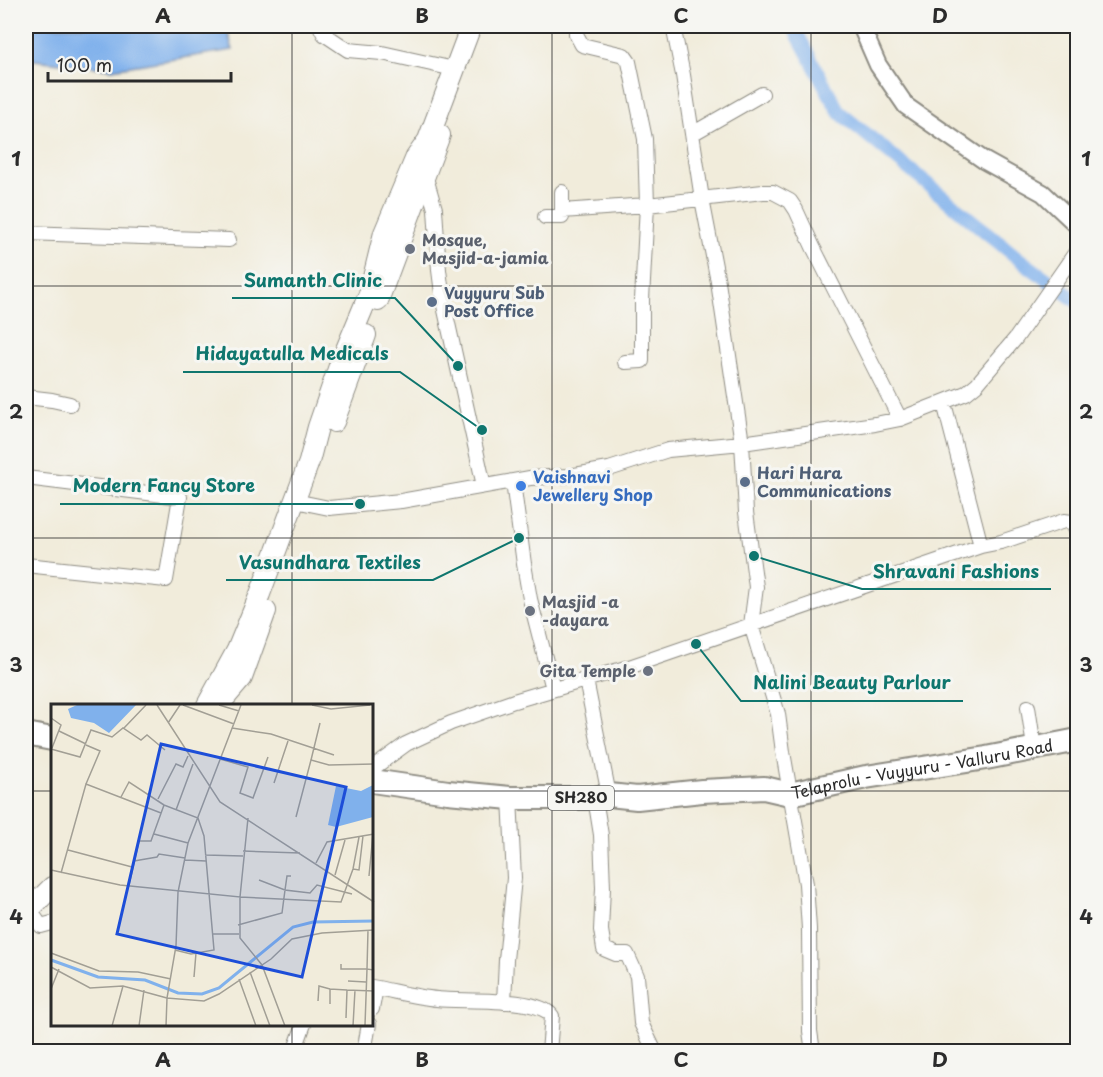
<svg xmlns="http://www.w3.org/2000/svg" width="1103" height="1077" viewBox="0 0 1103 1077" font-family="'Playpen Sans',sans-serif">
<rect width="100%" height="100%" fill="#f6f6f2"/>
<filter id="ink" filterUnits="userSpaceOnUse"><feTurbulence type="fractalNoise" baseFrequency=".0167" numOctaves="2"/><feDisplacementMap in="SourceGraphic" scale="12" xChannelSelector="R" yChannelSelector="G"/><feConvolveMatrix kernelMatrix="1 2 1 2 8 2 1 2 1" color-interpolation-filters="sRGB"/></filter>
<filter id="wash" filterUnits="userSpaceOnUse"><feTurbulence type="fractalNoise" baseFrequency=".008" numOctaves="4" result="noise"/><feDisplacementMap in="SourceGraphic" scale="24" xChannelSelector="R" yChannelSelector="G"/><feGaussianBlur stdDeviation="1.35" result="paint"/><feColorMatrix in="noise" values="0 0 0 0 0 0 0 0 0 0 0 0 0 0 0 0 0 1.4 0 .05"/><feComposite in="paint" operator="in"/></filter>
<g filter="url(#wash)">
<rect width="100%" height="100%" fill="#f1ecdb"/>
<!-- water -->
<path fill="#80b1ec" stroke="#566e8c" stroke-width="1.5" d="M26,26h200l7,24 -121,19 -86,-10z"/>
<g fill="none" stroke-linecap="round" stroke-linejoin="round">
<!-- canal -->
<path stroke="#80b1ec" stroke-width="14" d="M793,26l46,86 180,147 59,43"/>
</g>
</g>
<g filter="url(#ink)">
<g fill="none" stroke-linecap="round" stroke-linejoin="round">
<defs>
<path id="minor" d="M320,26l4,8 24,16 34,3 72,16
M673,26l10,49 19,124 16,83 24,161 133,-19 25,-5 66,-26 11,-9 39,-46 62,-89
M692,134l70,-40
M424,171l11,38 4,61 4,31 41,185
M562,192v19l85,-6 -2,-66 -16,-77 -5,-7 -42,-10 -6,-11v-8
M545,217h17v-6
M26,233l203,7
M625,362l17,-1v-61l5,-95 116,-13h10l17,9 6,9 17,37 87,172
M26,397l26,3 18,4
M944,403l37,143
M26,478l154,19 -14,83 -140,-15
M513,482l11,82 6,35 23,90
M295,501l34,7 72,-7 129,-23 39,-2 40,-7 59,-19 74,-7 4,69 10,75 -5,38 27,89 5,38 23,132 3,45 1,102 3,21
M586,680l23,115
M1028,707l6,40
M372,769l34,-25 45,-21 63,-22 115,-34 352,-121 20,-4 63,-21 8,1 6,13
M595,798l6,37 2,53 -2,42 3,19 12,5h11l10,22 4,47 14,29
M29,909l12,17 11,-3
M372,987c22,4 43,10 65,12 24,3 101,-3 115,17l-3,36
M504,1002l2,-42 8,-82 -4,-80
M372,1009l4,-21
M294,1052l10,-28
M364,1052l5,-28"/>
<path id="tertiary" d="M861,26l17,39 28,41 79,55 58,32 35,33"/>
<path id="secondary" d="M378,301l62,-166
M334,422l32,-87
M207,705l30,-55 23,-56 49,-132 9,-35 21,-61 30,-72 15,-61 32,-76 12,-17 43,-114
M219,705l23,-27 24,-67
M26,913l26,-26"/>
<g id="primary">
<path d="M26,734l26,5"/>
<path id="s1" d="M372,781l76,11 62,6h85l14,-3 28,3 65,-7 62,-3 26,6 76,-17 120,-19 92,-18"/>
</g>
</defs>
<!-- minor casing -->
<use href="#minor" stroke="#8e8c83" stroke-width="16"/>
<!-- tertiary casing -->
<use href="#tertiary" stroke="#8e8c83" stroke-width="20"/>
<!-- secondary casing -->
<use href="#secondary" stroke="#8e8c83" stroke-width="22"/>
<!-- primary casing -->
<use href="#primary" stroke="#8e8c83" stroke-width="26"/>
<!-- minor -->
<use href="#minor" stroke="#fff" stroke-width="14"/>
<!-- tertiary -->
<use href="#tertiary" stroke="#fff" stroke-width="16"/>
<!-- secondary -->
<use href="#secondary" stroke="#fff" stroke-width="20"/>
<!-- primary -->
<use href="#primary" stroke="#fff" stroke-width="22"/>
</g>
</g>
<!-- grid -->
<path fill="none" stroke="#2b2b2b" stroke-width="1.5" stroke-opacity="0.55" d="M292,26v679M552,26v1026M811,26v1026M26,286h1052M26,538h1052M26,791h26M372,791h706M292,1024v28"/>
<!-- markers -->
<g fill="#6b7280" stroke="#f6f6f2" stroke-width="2">
<circle cx="410" cy="249" r="6"/>
<circle cx="530" cy="611" r="6"/>
<circle cx="648" cy="671" r="6"/>
</g>
<g fill="#5c6f8a" stroke="#f6f6f2" stroke-width="2">
<circle cx="432" cy="302" r="6"/>
<circle cx="745" cy="482" r="6"/>
</g>
<circle fill="#3f7fe0" stroke="#f6f6f2" stroke-width="2" cx="521" cy="486" r="6"/>
<g text-anchor="middle" stroke-width="6" stroke-linejoin="round" paint-order="stroke">
<!-- shield labels -->
<rect fill="#f6f6f2" stroke="#686867" stroke-width="1.5" x="548" y="786" width="66" height="24" rx="4.5"/>
<g font-size="15" font-weight="bold" fill="#2b2b2b">
<text x="581" y="803">SH280</text>
</g>
<!-- worship labels -->
<g font-size="16" font-weight="bold" fill="#5b616d" stroke="#f6f6f2" text-anchor="start">
<text x="422" y="246">Mosque,<tspan x="422" dy="18">Masjid-a-jamia</tspan></text>
<text x="542" y="608">Masjid -a<tspan x="542" dy="18">-dayara</tspan></text>
<text x="636" y="677" text-anchor="end">Gita Temple</text>
</g>
<!-- service labels -->
<g font-size="16" font-weight="bold" fill="#4e5e75" stroke="#f6f6f2" text-anchor="start">
<text x="444" y="299">Vuyyuru Sub<tspan x="444" dy="18">Post Office</tspan></text>
<text x="757" y="479">Hari Hara<tspan x="757" dy="18">Communications</tspan></text>
</g>
<!-- shop labels -->
<g font-size="16" font-weight="bold" fill="#366cbe" stroke="#f6f6f2" text-anchor="start">
<text x="533" y="483">Vaishnavi<tspan x="533" dy="18">Jewellery Shop</tspan></text>
</g>
<!-- street labels -->
<g font-size="16" fill="#2b2b2b" stroke="#f6f6f2">
<text dy="6" stroke="none"><textPath href="#s1" startOffset="555">Telaprolu - Vuyyuru - Valluru Road</textPath></text>
</g>
</g>
<!-- overview -->
<g transform="translate(51 704)">
<rect width="322" height="322" fill="#f1ecdb"/>
<path d="M26,1h59l-27,28 -15,-10 -23,-5 -3,-9zM322,81v32l-37,10 -8,-2 8,-39 25,5z" fill="#80b1ec"/>
<path fill="none" stroke="#80b1ec" stroke-width="3" d="M0,256l47,17 47,3 33,13 24,1 17,-6 74,-61 20,-5 61,-1"/>
<path fill="none" stroke="#a29f95" stroke-width="1.5" d="M106,1l63,97 154,100M132,1l51,19M168,1l20,6M261,1l19,4 39,-4M0,14l10,7 -9,23M117,19l12,-18M269,19l-9,37 18,5 45,-1M73,24l22,-23M181,24l39,6 63,21M8,27l27,13M35,41l14,6 -14,33M0,45l29,8 11,-27 21,7 11,-9 18,12 6,-5 18,15M169,55l28,8 -8,26 13,5 15,-41M223,79l14,-42M70,93l8,-15 35,23M107,95l18,-35 7,3 5,-11M125,106l17,-46M245,113l15,-57M103,130l34,9M17,146l64,17M192,147l57,2M154,151l38,1M134,156l21,1M83,157l23,-4 2,-3 26,4M265,159l11,-21 47,-8M302,165l6,1 4,-34M0,166l69,15 120,12 8,-79M10,169l25,-89 75,29M284,171l10,-35M240,172h-4l-2,14 25,3 7,-8 35,9M318,172l4,-42M78,181l10,-44h12l13,-36 34,13 6,18 10,114 -23,4 -16,-4M187,221l44,-12 3,-23 -26,-10M162,230h26M0,249l48,18 39,1 33,7M290,260v5h26l1,-39M0,263l39,21 33,-2 44,12 9,-52 2,-54 10,-49 53,-138M199,268l20,54M143,273l2,-24M188,275l17,47M297,277l18,1M0,285l8,-20M267,297l1,-15 11,3M279,300v-15l17,1M295,314l1,-28 27,1M314,321l2,-56 7,1M61,322l11,-40M88,322l5,-36M115,322l1,-28 37,3 15,-7 52,-35 21,-20 30,-6 52,-3M234,322l-23,-61 -22,-27v-41l101,5 12,-33 6,-32M302,322l2,-36"/>
<path fill="#1d4ed8" fill-opacity="0.15" stroke="#1d4ed8" stroke-width="3" d="M110,40l185,43 -44,190 -185,-43z"/>
<rect width="322" height="322" fill="none" stroke="#2b2b2b" stroke-width="3"/>
</g>
<!-- callouts -->
<path fill="none" stroke="#0f766e" stroke-width="2" d="M458 366L395 298H232M482 430L400 372H183M360 504L267 504H60M519 538L433 580H226M754 556L862 589H1051M696 644L741 701H963"/>
<g fill="#0f766e" stroke="#f6f6f2" stroke-width="2">
<circle cx="458" cy="366" r="6"/>
<circle cx="482" cy="430" r="6"/>
<circle cx="360" cy="504" r="6"/>
<circle cx="519" cy="538" r="6"/>
<circle cx="754" cy="556" r="6"/>
<circle cx="696" cy="644" r="6"/>
</g>
<g font-size="18" text-anchor="middle" font-weight="bold" fill="#0f766e" stroke="#f6f6f2" stroke-width="6" stroke-linejoin="round" paint-order="stroke">
<text x="313" y="287">Sumanth Clinic</text>
<text x="292" y="360">Hidayatulla Medicals</text>
<text x="164" y="492">Modern Fancy Store</text>
<text x="330" y="569">Vasundhara Textiles</text>
<text x="956" y="578">Shravani Fashions</text>
<text x="852" y="689">Nalini Beauty Parlour</text>
</g>
<!-- margin -->
<rect width="1103" height="1077" fill="none" stroke="#f6f6f2" stroke-width="66"/>
<!-- scale -->
<path d="M48 72v9h183v-9" fill="none" stroke="#2b2b2b" stroke-width="3"/>
<text x="57" y="72" font-size="18" fill="#2b2b2b" stroke="#f6f6f2" stroke-width="4.5" paint-order="stroke">100 m</text>
<rect x="33" y="33" width="1037" height="1011" fill="none" stroke="#2b2b2b" stroke-width="2"/>
<g font-size="20" text-anchor="middle" font-weight="bold" fill="#2b2b2b">
<text x="163" y="23">A</text>
<text x="422" y="23">B</text>
<text x="681" y="23">C</text>
<text x="940" y="23">D</text>
<text x="16" y="166">1</text>
<text x="1086" y="166">1</text>
<text x="16" y="419">2</text>
<text x="1086" y="419">2</text>
<text x="16" y="672">3</text>
<text x="1086" y="672">3</text>
<text x="16" y="924">4</text>
<text x="1086" y="924">4</text>
<text x="163" y="1067">A</text>
<text x="422" y="1067">B</text>
<text x="681" y="1067">C</text>
<text x="940" y="1067">D</text>
</g>
</svg>
